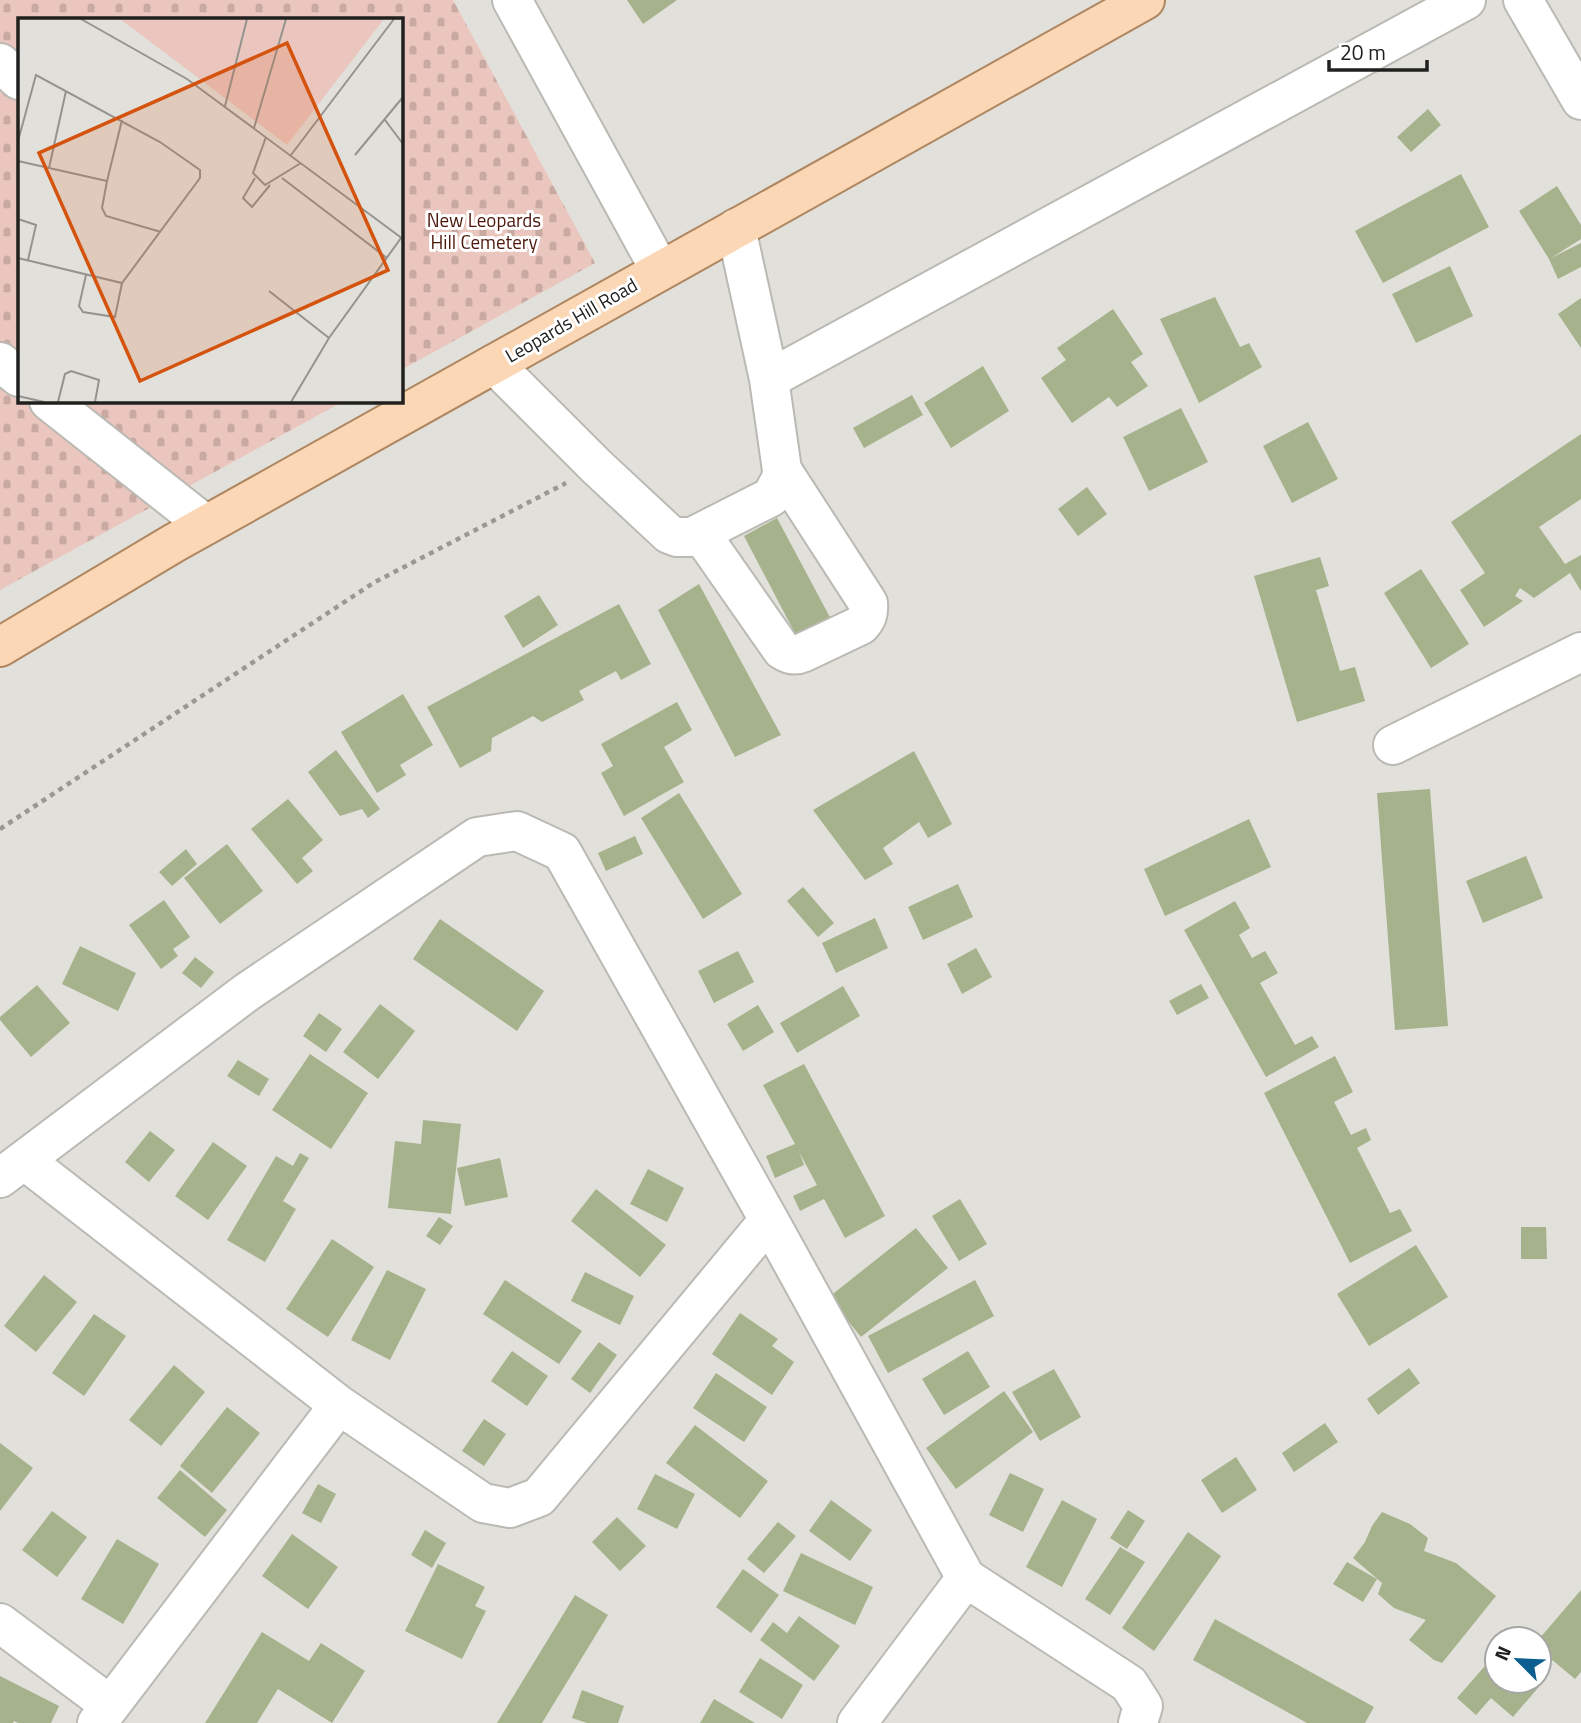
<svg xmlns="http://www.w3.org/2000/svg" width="1581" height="1723" viewBox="0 0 1581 1723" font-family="'Titillium Web',sans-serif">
<defs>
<pattern id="cemetery-stones" width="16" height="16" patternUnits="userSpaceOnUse" patternTransform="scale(1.75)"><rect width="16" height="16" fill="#eac6be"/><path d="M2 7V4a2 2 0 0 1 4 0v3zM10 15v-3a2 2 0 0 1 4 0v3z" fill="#c8aaa3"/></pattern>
</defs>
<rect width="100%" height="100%" fill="#e2e0db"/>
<!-- cemetery -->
<path fill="url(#cemetery-stones)" d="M0,0h453l142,263 -194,107v-351h-382v382h325l-344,189z"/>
<!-- building -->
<path fill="#a5b28b" d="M627,0h50l-34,24z
M1428,109l13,16 -30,27 -14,-15z
M1461,174l28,53 -106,56 -28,-52z
M1557,186l24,39v14l-30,19 30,-15v24l-23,12 -9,-20 -30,-48z
M1450,266l23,50 -57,27 -24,-49z
M1215,297l25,50 9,-4 13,24 -63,36 -39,-84z
M1581,298v50l-23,-34z
M1113,309l30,45 -12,8 17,24 -31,21 -8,-10 -37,26 -31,-45 25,-18 -9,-12z
M983,366l26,45 -58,37 -27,-45z
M912,395l11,20 -59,33 -11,-20z
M1181,408l27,54 -59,29 -26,-54z
M1308,422l30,57 -46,24 -29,-57z
M1581,434v65l-42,28 26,37 16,-9v36l-11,-18 -36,25 -14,-10 -5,8 8,5 -39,26 -24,-37 25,-17 -34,-51z
M1087,487l20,27 -29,22 -20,-27z
M777,518l56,105 -34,18 -55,-105z
M1320,557l9,29 -13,4 24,81 15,-4 10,34 -68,21 -43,-146z
M1421,569l48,75 -38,24 -47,-75z
M699,584l82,151 -46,22 -77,-147z
M539,595l19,30 -35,23 -19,-32z
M619,604l32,60 -30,16 -5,-9 -37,20 5,9 -42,22 -9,-6 -41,22 -1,13 -31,17 -33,-61z
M403,694l30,51 -33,20 6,10 -29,18 -36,-61z
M677,702l15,28 -28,17 20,35 -60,34 -23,-43 12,-7 -12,-22z
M336,750l44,59 -12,9 -6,-9 -22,7 -32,-44z
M914,751l38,73 -24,14 -9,-16 -36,26 10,16 -28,16 -52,-70z
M1430,789l18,237 -53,4 -18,-237z
M679,793l63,101 -39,25 -62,-101z
M288,799l35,41 -21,18 11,13 -16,13 -46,-55z
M1249,819l22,48 -106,49 -21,-47z
M635,836l8,18 -37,17 -8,-18z
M227,844l36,47 -43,33 -36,-46z
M186,849l11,15 -25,22 -13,-14z
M1526,856l17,42 -60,25 -17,-42z
M958,884l15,33 -50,23 -15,-33z
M803,887l31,36 -16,14 -31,-36z
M164,900l26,37 -17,12 5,7 -17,13 -32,-44z
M1235,901l15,27 -11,7 13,23 13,-7 13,22 -18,10 35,62 17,-9 7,11 -53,30 -82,-147z
M875,918l13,30 -52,25 -14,-30z
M440,919l104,72 -27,40 -104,-72z
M80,946l56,27 -18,38 -56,-27z
M976,948l16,29 -30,17 -15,-30z
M738,951l16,31 -40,21 -16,-32z
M195,957l19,15 -13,16 -19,-15z
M1201,984l8,14 -32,17 -8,-14z
M37,985l33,38 -39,34 -31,-37v-3z
M843,986l17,30 -63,37 -17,-30z
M380,1004l35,27 -37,48 -35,-27z
M758,1005l16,27 -31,19 -16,-27z
M319,1013l23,16 -16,23 -23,-16z
M310,1054l58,39 -37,56 -59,-39z
M1335,1056l18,36 -19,10 17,33 15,-7 5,12 -14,8 33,65 10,-4 12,22 -62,32 -86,-170z
M238,1060l31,19 -10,17 -32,-20z
M804,1064l81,152 -40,22 -21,-39 -24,12 -7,-15 24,-11 -18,-33 5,13 -29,13 -9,-22 29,-12 -32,-59z
M423,1120l38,4 -10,90 -63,-6 7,-67 26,3z
M150,1131l25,19 -26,32 -24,-20z
M213,1142l34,24 -39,54 -33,-24z
M300,1153l9,5 -26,43 13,8 -31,53 -38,-22 49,-84 17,10z
M500,1158l8,39 -43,9 -8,-38z
M648,1169l36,19 -17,34 -37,-18z
M596,1189l70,56 -26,32 -69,-56z
M960,1199l27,45 -28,17 -27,-45z
M439,1217l14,9 -13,19 -14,-9z
M1521,1227h25l1,32h-26z
M916,1228l32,40 -87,69 -32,-40z
M332,1239l42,28 -46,70 -42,-28z
M1416,1245l32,52 -79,49 -32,-52z
M387,1270l39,19 -36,71 -39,-20z
M585,1272l49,24 -14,29 -49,-24z
M44,1275l33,27 -41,50 -32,-26z
M505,1280l77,51 -23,33 -76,-50z
M975,1280l19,36 -106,57 -20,-37z
M740,1313l38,26 -6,7 22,16 -22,33 -60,-41z
M94,1314l32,22 -42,60 -32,-23z
M599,1342l18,13 -27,38 -19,-14z
M512,1351l36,25 -21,30 -36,-25z
M968,1351l22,36 -46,28 -22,-36z
M174,1365l31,27 -44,54 -32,-26z
M1409,1368l11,15 -42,32 -11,-16z
M1054,1369l27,48 -41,24 -28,-49z
M716,1373l51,34 -23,35 -51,-34z
M1004,1391l29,41 -77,57 -30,-41z
M227,1407l33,26 -48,60 -32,-27z
M484,1419l22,15 -22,32 -22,-15z
M1325,1423l13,19 -44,30 -12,-19z
M695,1425l73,56 -28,37 -74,-55z
M0,1443l33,25 -33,43z
M1236,1457l21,33 -35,23 -21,-33z
M180,1470l47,40 -22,27 -48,-39z
M1010,1473l34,16 -21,43 -34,-17z
M655,1474l40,20 -18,35 -40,-20z
M318,1484l18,10 -15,29 -19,-10z
M831,1500l41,30 -22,31 -41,-30z
M1062,1500l35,19 -35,68 -36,-20z
M1128,1510l17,11 -18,28 -17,-11z
M52,1511l35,26 -30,40 -35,-27z
M1382,1512l28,12 18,14 -4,13 32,12 40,33 -54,67 -8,-3 -25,-20 17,-20 -32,-12 -16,-14 4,-11 -29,-25 12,-16 7,-16z
M617,1517l29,29 -26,25 -28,-29z
M778,1522l18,14 -32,37 -17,-14z
M425,1530l21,13 -14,25 -21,-13z
M1188,1532l33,24 -67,95 -32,-23z
M292,1534l46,33 -30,42 -46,-33z
M117,1539l42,25 -36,60 -42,-25z
M1120,1547l25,15 -35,53 -25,-16z
M801,1553l72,34 -18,38 -72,-34z
M1347,1562l30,17 -14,23 -30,-18z
M438,1564l47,23 -10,19 11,5 -24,48 -57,-28z
M743,1569l36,26 -28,38 -35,-26z
M1581,1590v82l-6,7 -36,-30v-10z
M575,1595l33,20 -66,108h-45z
M799,1616l41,30 -26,35 -54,-41 13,-18 14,11z
M1215,1619l159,88 -9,16h-58l-114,-63z
M262,1632l47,29 12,-18 44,28 -33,52 -54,-34 -21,34h-52z
M1497,1652v29h42v-2l4,3 -30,35 -22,-19 -15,17 -19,-17z
M760,1658l43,27 -21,34 -43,-27z
M0,1676l59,30 -8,17h-33l-4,-2 -1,2h-13z
M582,1690l42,16 -6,17h-31l-15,-5z
M714,1699l41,24h-55z"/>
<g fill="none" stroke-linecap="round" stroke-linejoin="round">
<defs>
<path id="minor" d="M512,0l148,270
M1523,0l58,100
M0,63l19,17
M0,362l19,15
M494,364l103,103 72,67 8,3h15l79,-40 10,-18 1,-9 -13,-91 -33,-151
M769,379l697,-379
M49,401l157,124
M701,534l81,116c6,4 13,6 20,3l59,-28c6,-7 8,-12 7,-22l-86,-133
M1393,745l188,-93
M24,1160l315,245
M0,1178l247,-186 230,-155 40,-6 45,21 207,368 197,358 -109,145
M966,1578l163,106 14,22 -5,17
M0,1623l110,82
M97,1723l242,-318 144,98 27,5 29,-11 230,-277"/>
<path id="major" d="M0,647l174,-104 971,-543"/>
</defs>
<!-- minor casing -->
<use href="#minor" stroke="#bab9b3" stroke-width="42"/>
<!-- major casing -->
<use href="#major" stroke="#ae8660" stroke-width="42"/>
<!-- path -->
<path stroke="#999894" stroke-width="4.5" stroke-dasharray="5 5" stroke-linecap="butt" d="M0,829l375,-247 191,-99"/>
<!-- minor -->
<use href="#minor" stroke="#fff" stroke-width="38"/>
<!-- major -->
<use href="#major" stroke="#fcd7b5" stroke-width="38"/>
</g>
<g text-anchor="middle" stroke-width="6" stroke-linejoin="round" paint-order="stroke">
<!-- park labels -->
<g font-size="19" fill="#4d160b" stroke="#fff">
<text x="484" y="227">New Leopards<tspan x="484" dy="22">Hill Cemetery</tspan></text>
</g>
<!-- street labels -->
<g font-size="19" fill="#20201e" stroke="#fff">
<text transform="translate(571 320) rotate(-30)" y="7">Leopards Hill Road</text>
</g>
</g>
<!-- overview -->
<g transform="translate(18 18)">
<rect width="385" height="385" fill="#e2e0db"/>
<path d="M102,1h264l-97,126z" fill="#eac6be"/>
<path fill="none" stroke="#94938f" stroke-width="2" d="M63,1l106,60 216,160M207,88l22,-87M367,102l18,24M236,110l32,-109M248,119l-13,36 12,12 36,-22M0,123l18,-66 124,67 40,28v8l-78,105 -104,-25M273,137l103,-136M337,137l48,-58M0,143l89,20 -5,27 4,8 55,16M31,150l17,-77M237,160l-12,20 9,9 18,-22M264,160l105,80M89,163l15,-61M0,201l18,6 -8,35M68,257l-7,31 4,6 32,5 7,-34M251,273l60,47M0,378l26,6M40,384l7,-28 6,-3 28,9 -4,22M273,384l38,-64 72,-100"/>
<path fill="#d4530e" fill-opacity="0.15" stroke="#d4530e" stroke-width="3.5" d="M269,25l101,227 -248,111 -101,-228z"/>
<rect width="385" height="385" fill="none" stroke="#20201e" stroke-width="3.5"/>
</g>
<!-- north arrow -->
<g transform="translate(1518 1660) rotate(294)"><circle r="33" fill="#ffffff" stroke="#a6a6a5" stroke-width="2"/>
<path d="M0-5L12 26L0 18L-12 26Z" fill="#0a5f90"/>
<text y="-10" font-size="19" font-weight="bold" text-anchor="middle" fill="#20201e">N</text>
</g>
<!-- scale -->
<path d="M1329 60v10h98v-10" fill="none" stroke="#20201e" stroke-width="3.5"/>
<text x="1340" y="60" font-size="21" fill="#20201e" stroke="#ffffff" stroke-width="5" paint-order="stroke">20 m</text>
</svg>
